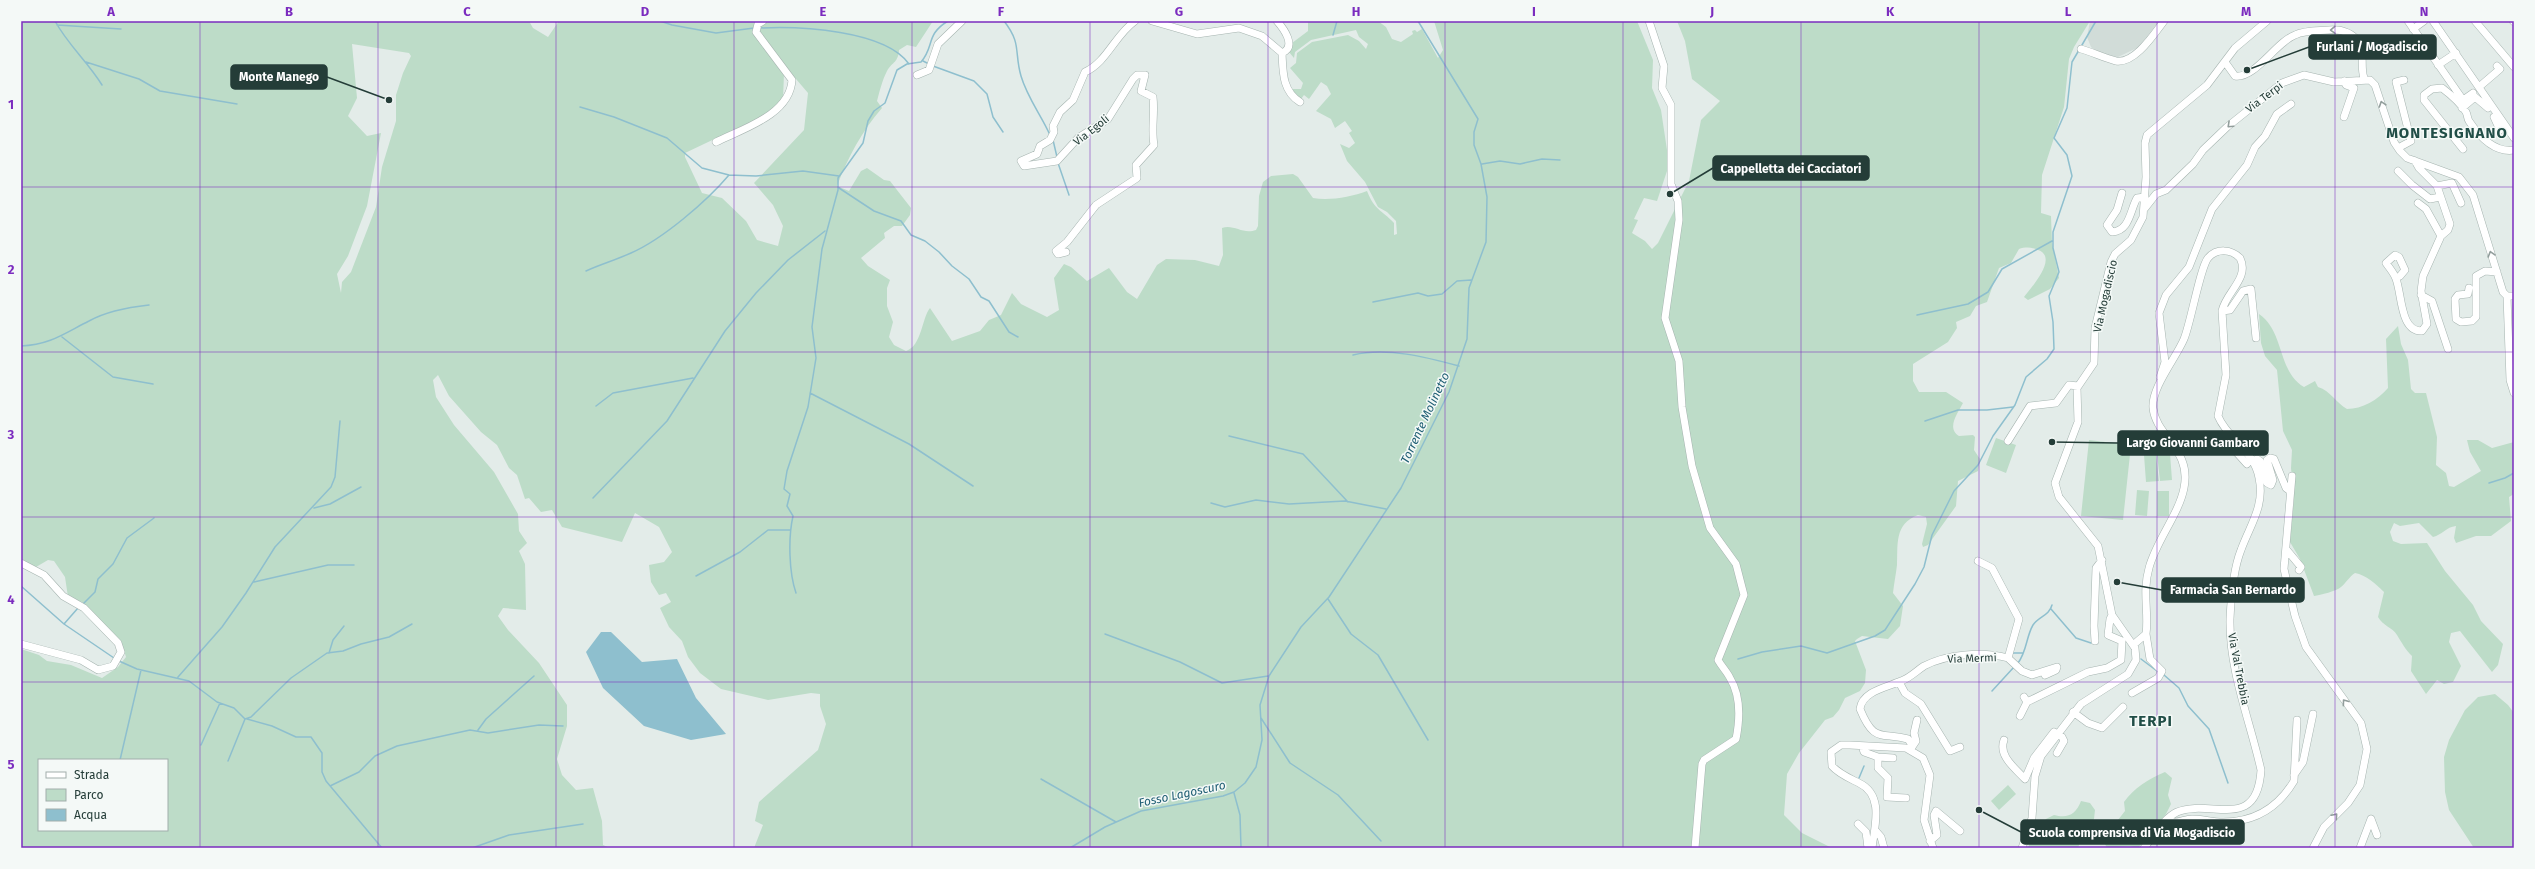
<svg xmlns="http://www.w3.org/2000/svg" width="2535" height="869" viewBox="0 0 2535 869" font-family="'Fira Sans',sans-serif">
<rect width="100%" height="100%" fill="#e3ece9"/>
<!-- built -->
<path fill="#d1dcd8" d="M2090,21h69l-20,26 -21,10 -20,-4 -7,-6 -4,-10z"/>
<!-- green -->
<path fill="#bddcc8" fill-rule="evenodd" d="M21,21h508l4,7 15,9 11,-16h199l-4,10 30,42 -1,27 -18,15 -80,38v4l17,36 20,5 24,23 11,19 21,6 5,-20 -10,-21 -19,-22 50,-53 4,-37 -47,-55 -2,-9 3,-5 10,-3h161l-17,26 -9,-2 -8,5c-1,13 -6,11 -12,21 -5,10 -7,19 -10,30l5,7c-20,23 -34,49 -45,78l12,5 12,-20 6,-3 17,12 6,1 21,27 -1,7 -8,11h-8l-10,7 1,5 -24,20 7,8 22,14 -3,8v18l6,16 -4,15 5,8 12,6c16,-5 16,-34 24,-43l22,33 28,-10 9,-11 12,-5 11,-22 9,11 26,13 12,-7 -5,-32 10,-14 7,3 16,14 22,-13 18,24 10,7 20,-34 9,-6 29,1 24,6 4,-11 -1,-27c12,-4 21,7 34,2l2,-4 1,-30 4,-14 8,-6 22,-2 5,3 15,21c16,3 38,-1 54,-7 8,20 14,18 27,32v12l3,-1 -1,-13 -9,-9 -9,-5 -13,-25 -18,-21 -7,-17 9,4 6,-5 -6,-10 3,-2 -7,-10 -10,7 -4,-9 -15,-8 15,-17 -4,-8 -6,-4 -12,17 -5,-4 -3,4 -12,-10h12l2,-6 -13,-15 6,-5 1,-10 15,-11 36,-7 11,6 7,8 2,-5 -9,-7 -3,-7 -45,10 -16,12 -1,6 -5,-6 3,-9 16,-12v-10h70l8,6 6,12 9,3 12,-8 -1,-3 3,-1 2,2 5,-3 16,29 5,-8 -9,-29h203l16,39 -1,28 9,22 6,40v21l-10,30 -13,-3 -10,21 4,1 -6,13 13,8 7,8 6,-6 31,-62 12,-61 19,-19 -28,-22 -7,-38 -8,-20h413l-16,26 -5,12 -5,48 -22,68 -1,38 10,3 1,27 7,35 -9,11 -22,11 -4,-3c7,-9 35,-40 14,-47 -6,-3 -13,-3 -19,-1l-8,14 -12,5 -12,34 -11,4 -6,10 -14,6 1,6 -9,14 -35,22v17l6,11h27l17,11c-5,10 -17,25 -4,33l14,-1 2,2 -1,13 6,9 -2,12 -20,10 -2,25 -28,39 -5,2 -1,-3 5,-20 -1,-7 -8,-2c-24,9 -20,30 -21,50 -1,9 -3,18 -4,28l10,13 -3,20 -12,13 -26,-3 -5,3 -2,2 11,29 -1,13 -5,8 -15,7 -6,12 -6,7 -8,3 -26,33 -12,21 -3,41 18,18 30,15h-1078l9,-23 -8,-4 4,-19 59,-52 8,-26 -6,-18v-12l-9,-1 -43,7 -47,-11 -21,-16 -12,-16 -6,-16 -13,-14 -9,-19 11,-6 -5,-9 -7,2 -8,-13 -2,-17 15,-3 8,-10 -13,-25 -24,-14 -13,29 -60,-15 -10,-17 -11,2 -12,-14 -4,1 -8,-24 -8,-7 -12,-23 -16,-13 -32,-36 -11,-21 -5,5 3,17 18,28 40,47 24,42 1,17 8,12 -8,8 6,13 1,46 -23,-2 -5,8 10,14 31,33 28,42v21l-10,33 5,16 14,15 17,-2 9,33 1,24 7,3h-589v-199l18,6 8,6 24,4 31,13 16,-11 8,-10 -3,-10 -41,-45 -14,-5 -3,-20 -11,-16 -6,-1 -12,7 -15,-8zM352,44l57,9 2,3 -8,17 -7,22v26l-14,46 -6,40 -25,65 -9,10 -1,11 -4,-19 11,-18 19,-50 14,-73 -14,3 -19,-20 9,-18zM39,760h128v70h-128z
M2259,314c26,18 18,57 45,73l11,-6 3,6c13,4 18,16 29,22 15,0 31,-9 41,-21l-2,-49 12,-13 3,18 7,16 3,29 4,4h11l11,44 -1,28 10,8 3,13 5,1 27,-16 -11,-19 -3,-12h11l14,8 22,-6v52l-5,3 2,24 -20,15h-15l-20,7 -2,-5 2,-12c-10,1 -14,9 -23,11l-14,-14 -19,3 -6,-3 -4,9 3,9 8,3 26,-1 18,28 28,34 8,16 22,23 -5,21 -6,7 -32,-41 -9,2 -2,9 12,24 -8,16 -9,2 -7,-4 -11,14 -15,-23 1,-15c-7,-7 -10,-13 -15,-21 -5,-8 -14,-9 -19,-18l6,-25c-8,-8 -18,-17 -29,-19 -6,4 -9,10 -14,14 -4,4 -21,8 -27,9l-14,-37 -10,-17 4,-44 -3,-30 1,-18 -9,-19 -6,-61 -12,-14 -4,-13z
M1996,438l20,7 -10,28 -20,-8z
M2089,440l42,5 -8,75 -42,-4z
M2157,454h13l2,26 -12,1z
M2144,455h12l3,26 -13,1z
M2137,490l12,1 -2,25 -12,-1z
M2157,491h12v25h-12z
M2495,694l13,11 6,8v135h-40l-25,-38 -4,-18 -1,-35 5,-17 16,-30 13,-13z
M2165,772l7,6 -4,17 3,9 -5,10 -28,34 -9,-2 -22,2 -6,-12 4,-8 9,-3 11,-14 -1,-9c10,-14 24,-23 41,-30z
M2008,785l8,9 -17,16 -8,-9z
M2081,801l9,2 5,7 -1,9 -11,14 -5,15h-50l8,-24 5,2 5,-7 8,-4c14,4 22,-1 27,-14z"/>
<!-- water -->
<path fill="#8ebfce" d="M601,632h10l31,30 35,-3 19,39 30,36 -35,6 -47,-14 -41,-38 -17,-36z"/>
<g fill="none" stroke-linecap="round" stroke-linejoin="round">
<!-- stream -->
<path stroke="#8ebfce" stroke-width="1.5" d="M55,21c13,24 33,41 47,64
M660,21l12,4 44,8 38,-5
M1004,21c18,23 10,31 17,55 6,21 20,39 29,59
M57,25l64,4
M760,28c39,-2 125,2 149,36
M1333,35l4,-14
M923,61l6,3
M86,62l53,17 21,12 77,13
M933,66l41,15 13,13 6,23 10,15
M580,107l34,10 53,21 35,30 27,7 27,1 47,-5 36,5
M1053,140l4,17
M1058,163l11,32
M1482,164l18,-3 20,3 22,-5 18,1
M839,188l35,23 27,10 10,14 14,6 14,11 13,14 17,13 12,18 8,4 20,31 9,5
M586,271c15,-7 30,-11 45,-18 32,-14 76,-52 98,-78
M1373,302l45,-9 10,3 14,-2 15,-13 14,-1
M1917,315l51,-11 20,-12 14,-23 50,-28
M62,337l51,40 40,7
M21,346c29,-1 44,-13 68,-25 18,-10 41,-14 60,-16
M1353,355c34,-8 73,2 106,11
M810,393l99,51 64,42
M596,406l17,-13 80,-15
M1925,421l33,-11h29l26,-3
M1229,436l74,18 45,48
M2489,483l16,-5 9,-5
M593,498l74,-77 58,-90 31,-38 32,-33 37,-29
M1211,503l14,4 31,-7 33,4 56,-3 41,8
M314,508l16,-4 31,-17
M696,576l44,-24 28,-22h22
M254,582l74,-17h26
M21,586l43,38 50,34
M796,593c-7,-20 -8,-55 -3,-77l-6,-10 3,-12 -6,-5 3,-18 21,-64 8,-49 -4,-31 10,-78 16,-59v-12l25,-35 5,-22 6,-10 11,-8 12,-33 10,-6 14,-2c14,-16 4,-27 27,-41
M1328,599l23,35 27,21 50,85
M83,604l12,-12 3,-13 15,-15 14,-26 27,-20
M2051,609l25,29 15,5
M64,624l14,-16
M1105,634l75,28 42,21 46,-7
M329,653l4,-13 11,-14
M2013,653h10
M1738,659l24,-7 39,-6 26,7 48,-17 10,-6 30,-46 9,-17 8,-32 22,-44 24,-26 15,-29 22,-31 11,-28 21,-18 7,-10 -1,-27 -4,-26 10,-24 -6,-24v-16l19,-56 -5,-21 -13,-17 13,-30 5,-46 24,-41
M2141,659l16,12
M119,661l18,8 52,12 28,21 17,6 11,11
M2018,663c9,-12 8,-26 15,-38 6,-9 16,-9 19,-20
M2164,675l15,13 9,18 21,23 19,54
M178,677l44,-50 24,-34 29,-46 56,-60 4,-10 5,-56
M1992,691l22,-24
M1261,718l29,45 48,32 43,46
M247,719l25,7 24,11h15l11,16v19l4,9 56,67
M478,730l8,-11 48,-43
M201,745l19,-42
M120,760l21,-90
M228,761l17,-42 6,-2 40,-39 36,-25 16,-2 18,-7 28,-7 23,-13
M1859,778l5,-12
M1041,779l75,43
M330,786l29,-14 16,-16 22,-10 73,-16 18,3 51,-8 24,1
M1234,793l6,22 1,33
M472,848l37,-13 74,-11
M1070,848l35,-21 36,-16 82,-15 11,-4 11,-9 11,-16 6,-27 -2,-35 9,-29 32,-49 28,-30 72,-109 48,-96 18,-53 2,-51 17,-46 1,-45 -6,-33 -7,-19v-13l4,-13 -60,-98"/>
<defs>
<path id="minor" d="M1152,21l45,13 42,-6 23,8 20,17c15,-6 2,-24 -5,-32
M1649,21l15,45 -2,22 9,17v79l7,17 1,19 -14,98 14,43 3,46 10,59 18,62 26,36 8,31 -26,65c4,7 9,12 12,18 11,18 10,41 6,61l-32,21 -2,4 -7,84
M2408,21l55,79 10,-7
M2433,21l81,117
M2475,21l39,46
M2513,21l1,1
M2413,29l11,-8
M2081,49c11,3 23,9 35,12 19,3 38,-27 48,-40
M1282,53c1,18 0,38 18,49
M2225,62l10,14c20,3 41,-34 60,-41 10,-5 23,-4 34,-5 12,-1 22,2 30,12 6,11 1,25 5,36
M2438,65l18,-12
M917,75l12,-5 9,-26 24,-23
M2479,87l21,-18 -3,-3
M2462,108l13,-11 13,11
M2344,117l10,-29 -8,-3 -2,-4
M2494,117l6,13
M716,142c26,-13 74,-27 76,-62l-36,-48 2,-8 5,-3
M2398,148l13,-7 -15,-59 8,-2
M2463,149l-39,-49v-5l8,-6 10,-1c8,6 19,16 24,24 2,4 1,6 3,9 10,15 26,32 45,29
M2398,171l14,14 18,14 10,-2
M2437,186l15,-3 9,20
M2122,193l-5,17 -10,15 5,7c18,-1 18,-22 25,-34l8,-1
M2418,203l8,6 15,27
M2145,208l11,-14 10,-4 27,-26 10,-14 24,-23 55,-44 22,-8 30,7 36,-2 5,5 19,57 6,9 7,7 52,19 14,18 30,97 4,4h7
M1066,252l-8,2 -2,-3 11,-9 29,-37 41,-27 -1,-13 18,-20c-3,-16 1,-31 -1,-48l-12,-6 4,-16h-8l-4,4 -25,40 -30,19 -21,23 -33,5 -3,-5 16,-7 3,-8 10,-6 4,-8 -1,-6 7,-14 13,-12 12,-28c22,-10 30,-37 50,-51
M2400,276l5,-6 -6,-13 -4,-2 -9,8c4,6 8,10 10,16 6,15 4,53 26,52l5,-7 -6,-33 2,-15 18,-40 7,-6 2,-6 -13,-38 -18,-18 -4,-7
M2469,288l-1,6 -10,1 -3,4 1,20 5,3 11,-1 4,-4v-41l9,-5 12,1
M2421,295l11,6 16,48
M2507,296l3,84 4,13
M2222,311l8,-1 13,-19 8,-2 5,49
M2160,377l5,-15 -6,-49 7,-18 23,-28 23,-58 35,-44 8,-18 10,-11 12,-22 14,-10
M2231,434l-2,10 18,20
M2008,441l22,-35 26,-3 13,-18 9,1
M2254,460l3,-1 3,2 7,22 4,2 2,-5 -6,-20 3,-2 4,1 12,29 4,3
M2292,476l-8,93 11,47 11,31 55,76 6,26 -7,36 -12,18 -24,24 -11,21
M2286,549l15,18 -2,3
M1978,561l14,7 27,51 -11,39
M21,563l23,12 19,21 21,12 34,35 3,9 -8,14 -15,4 -17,-10 -60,-16
M2095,641l-1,-15 2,-58 6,-8
M2133,645l13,-11c3,-21 -4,-42 3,-66 7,-27 30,-54 35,-80 8,-39 -28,-51 -31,-80 -2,-20 23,-50 31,-69 7,-17 16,-71 24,-81 9,-10 23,-9 32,0 10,20 -14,34 -18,53l4,64 -8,41c10,24 36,34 41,62 6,28 -9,47 -18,72 -8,20 -10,47 -11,69 -1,51 20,102 31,151 -4,63 -50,28 -84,42 -13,6 -24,25 -33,36
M2008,658l14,13 10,4 25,-8 -1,3 -11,5
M1899,682l6,11 16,11 29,47 10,-4
M2132,693l26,-15 4,-7 -12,-12 -4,-25
M2024,697l3,5 61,-30 19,-4 14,-8 1,-19 -14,-6 2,-16 2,-4
M2073,712l15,11 14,5 21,-21
M2020,716l7,-14
M2004,740c-6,16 11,28 21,39l9,-21 20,-26 8,5 2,4 -7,12
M1862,746l2,6 14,5v11l10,10 -1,19 19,1
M1912,747l4,-6 -2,-8 3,-13
M1910,750l2,-5 -4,-6c-28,-7 -34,4 -48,-30 2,-18 28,-22 41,-28 9,-3 15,-10 23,-15 23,-12 59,-15 84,-8
M1878,757l15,1
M2294,775l9,-13 10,-48
M2371,819l6,16
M2168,820c8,5 15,-1 24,-1 10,0 20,3 31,3 31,0 55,-14 71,-41l3,-61
M1858,824l8,8 2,16
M1875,830l6,7 3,11
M1930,841l7,-6 -3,-20 2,-4 24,20
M1872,848c3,-23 12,-53 -13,-65 -10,-5 -20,-9 -27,-17l-1,-14 10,-7h9l56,3 17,10 7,17 -6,45 9,28
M2022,848l10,-30 3,-42 6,-20 40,-52 47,-30 8,-14 -1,-12 -23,-33 -14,-69 -39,-49 -4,-14 23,-61 -1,-34 17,-25 1,-35 16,-66 4,-8 16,-14 12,-23 3,-40 -1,-34 2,-8 60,-50 28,-37 32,-27
M2360,848l11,-29"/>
</defs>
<!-- minor casing -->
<use href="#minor" stroke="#a6b4b0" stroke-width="8"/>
<!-- minor -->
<use href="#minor" stroke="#fff" stroke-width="7"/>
</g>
<!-- one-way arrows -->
<defs><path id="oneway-chevron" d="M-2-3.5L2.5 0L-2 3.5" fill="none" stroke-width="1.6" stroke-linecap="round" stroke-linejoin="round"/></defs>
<g stroke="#929e9c">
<use href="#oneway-chevron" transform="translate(2333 30) rotate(178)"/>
<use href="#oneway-chevron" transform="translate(2382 104) rotate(-108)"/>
<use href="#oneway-chevron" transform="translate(2230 125) rotate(137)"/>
<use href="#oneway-chevron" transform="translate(2491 254) rotate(-106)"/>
<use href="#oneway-chevron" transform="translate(2345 702) rotate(-126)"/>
<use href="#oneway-chevron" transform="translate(2335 816) rotate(-49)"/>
</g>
<!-- grid -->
<path fill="none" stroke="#7b2cbf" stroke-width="1" stroke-opacity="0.55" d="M200,21v827M378,21v827M556,21v827M734,21v827M912,21v827M1090,21v827M1268,21v827M1445,21v827M1623,21v827M1801,21v827M1979,21v827M2157,21v827M2335,21v827M21,187h2493M21,352h2493M21,517h2493M21,682h2493"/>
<g text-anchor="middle" stroke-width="3" stroke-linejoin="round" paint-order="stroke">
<!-- street labels -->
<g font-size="11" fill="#243d38" stroke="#f4f9f7">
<text transform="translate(2264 97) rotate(-37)" y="4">Via Terpi</text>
<text transform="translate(1091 130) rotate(-38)" y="4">Via Egoli</text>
<text transform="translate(2105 296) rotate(-77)" y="4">Via Mogadiscio</text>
<text transform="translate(1972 658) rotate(-2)" y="4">Via Mermi</text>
<text transform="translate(2239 669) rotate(79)" y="4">Via Val Trebbia</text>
</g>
<!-- water labels -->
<g font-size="12" font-style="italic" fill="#216075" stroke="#f4f9f7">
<text transform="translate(1425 418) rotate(-65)" y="4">Torrente Molinetto</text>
<text transform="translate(1182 794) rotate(-12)" y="4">Fosso Lagoscuro</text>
</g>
<!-- district labels -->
<g font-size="15" font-weight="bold" letter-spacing="1" fill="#214e47" stroke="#f4f9f7">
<text x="2447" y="138">MONTESIGNANO</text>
<text x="2151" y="726">TERPI</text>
</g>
</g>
<!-- callouts -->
<path fill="none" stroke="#243d38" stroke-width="1.5" d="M2247 70L2309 47M389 100L327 77M1670 194L1713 168M2052 442L2118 443M2117 582L2162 590M1979 810L2021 832"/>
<g fill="#243d38" stroke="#f4f9f7" stroke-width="1.5">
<circle cx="2247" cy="70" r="4"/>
<circle cx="389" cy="100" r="4"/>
<circle cx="1670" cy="194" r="4"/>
<circle cx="2052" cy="442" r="4"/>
<circle cx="2117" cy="582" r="4"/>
<circle cx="1979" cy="810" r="4"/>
</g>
<g fill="#243d38" stroke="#243d38" stroke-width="1.5">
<rect x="2309" y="35" width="127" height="24" rx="4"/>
<rect x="231" y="65" width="96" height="24" rx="4"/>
<rect x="1713" y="156" width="156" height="24" rx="4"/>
<rect x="2118" y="431" width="150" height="24" rx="4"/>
<rect x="2162" y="578" width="142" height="24" rx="4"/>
<rect x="2021" y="820" width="223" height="24" rx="4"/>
</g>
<g font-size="12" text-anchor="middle" font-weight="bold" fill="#fff">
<text x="2372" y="51">Furlani / Mogadiscio</text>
<text x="279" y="81">Monte Manego</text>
<text x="1791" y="173">Cappelletta dei Cacciatori</text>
<text x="2193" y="447">Largo Giovanni Gambaro</text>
<text x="2233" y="594">Farmacia San Bernardo</text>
<text x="2132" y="837">Scuola comprensiva di Via Mogadiscio</text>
</g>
<!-- border -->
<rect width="2535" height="869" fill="none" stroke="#f4f9f7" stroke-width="44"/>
<!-- legend -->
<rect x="38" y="759" width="130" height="72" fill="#f4f9f7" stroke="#a1aeab"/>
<rect x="46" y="772" width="20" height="6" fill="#ffffff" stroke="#a1aeab"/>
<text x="74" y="779" font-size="12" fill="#243d38">Strada</text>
<rect x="46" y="789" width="20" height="12" fill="#bddcc8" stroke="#a1aeab"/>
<text x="74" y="799" font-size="12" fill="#243d38">Parco</text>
<rect x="46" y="809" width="20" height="12" fill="#8ebfce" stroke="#a1aeab"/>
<text x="74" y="819" font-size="12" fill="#243d38">Acqua</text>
<rect x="22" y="22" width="2491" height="825" fill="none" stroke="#7b2cbf" stroke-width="1.5"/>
<g font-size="13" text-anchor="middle" font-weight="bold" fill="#7b2cbf">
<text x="111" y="16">A</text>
<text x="289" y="16">B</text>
<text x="467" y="16">C</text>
<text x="645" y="16">D</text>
<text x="823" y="16">E</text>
<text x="1001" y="16">F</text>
<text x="1179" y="16">G</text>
<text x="1356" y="16">H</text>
<text x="1534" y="16">I</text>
<text x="1712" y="16">J</text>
<text x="1890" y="16">K</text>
<text x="2068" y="16">L</text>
<text x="2246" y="16">M</text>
<text x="2424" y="16">N</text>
<text x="11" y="109">1</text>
<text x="11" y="274">2</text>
<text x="11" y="439">3</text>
<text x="11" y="604">4</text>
<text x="11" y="769">5</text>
</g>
</svg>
